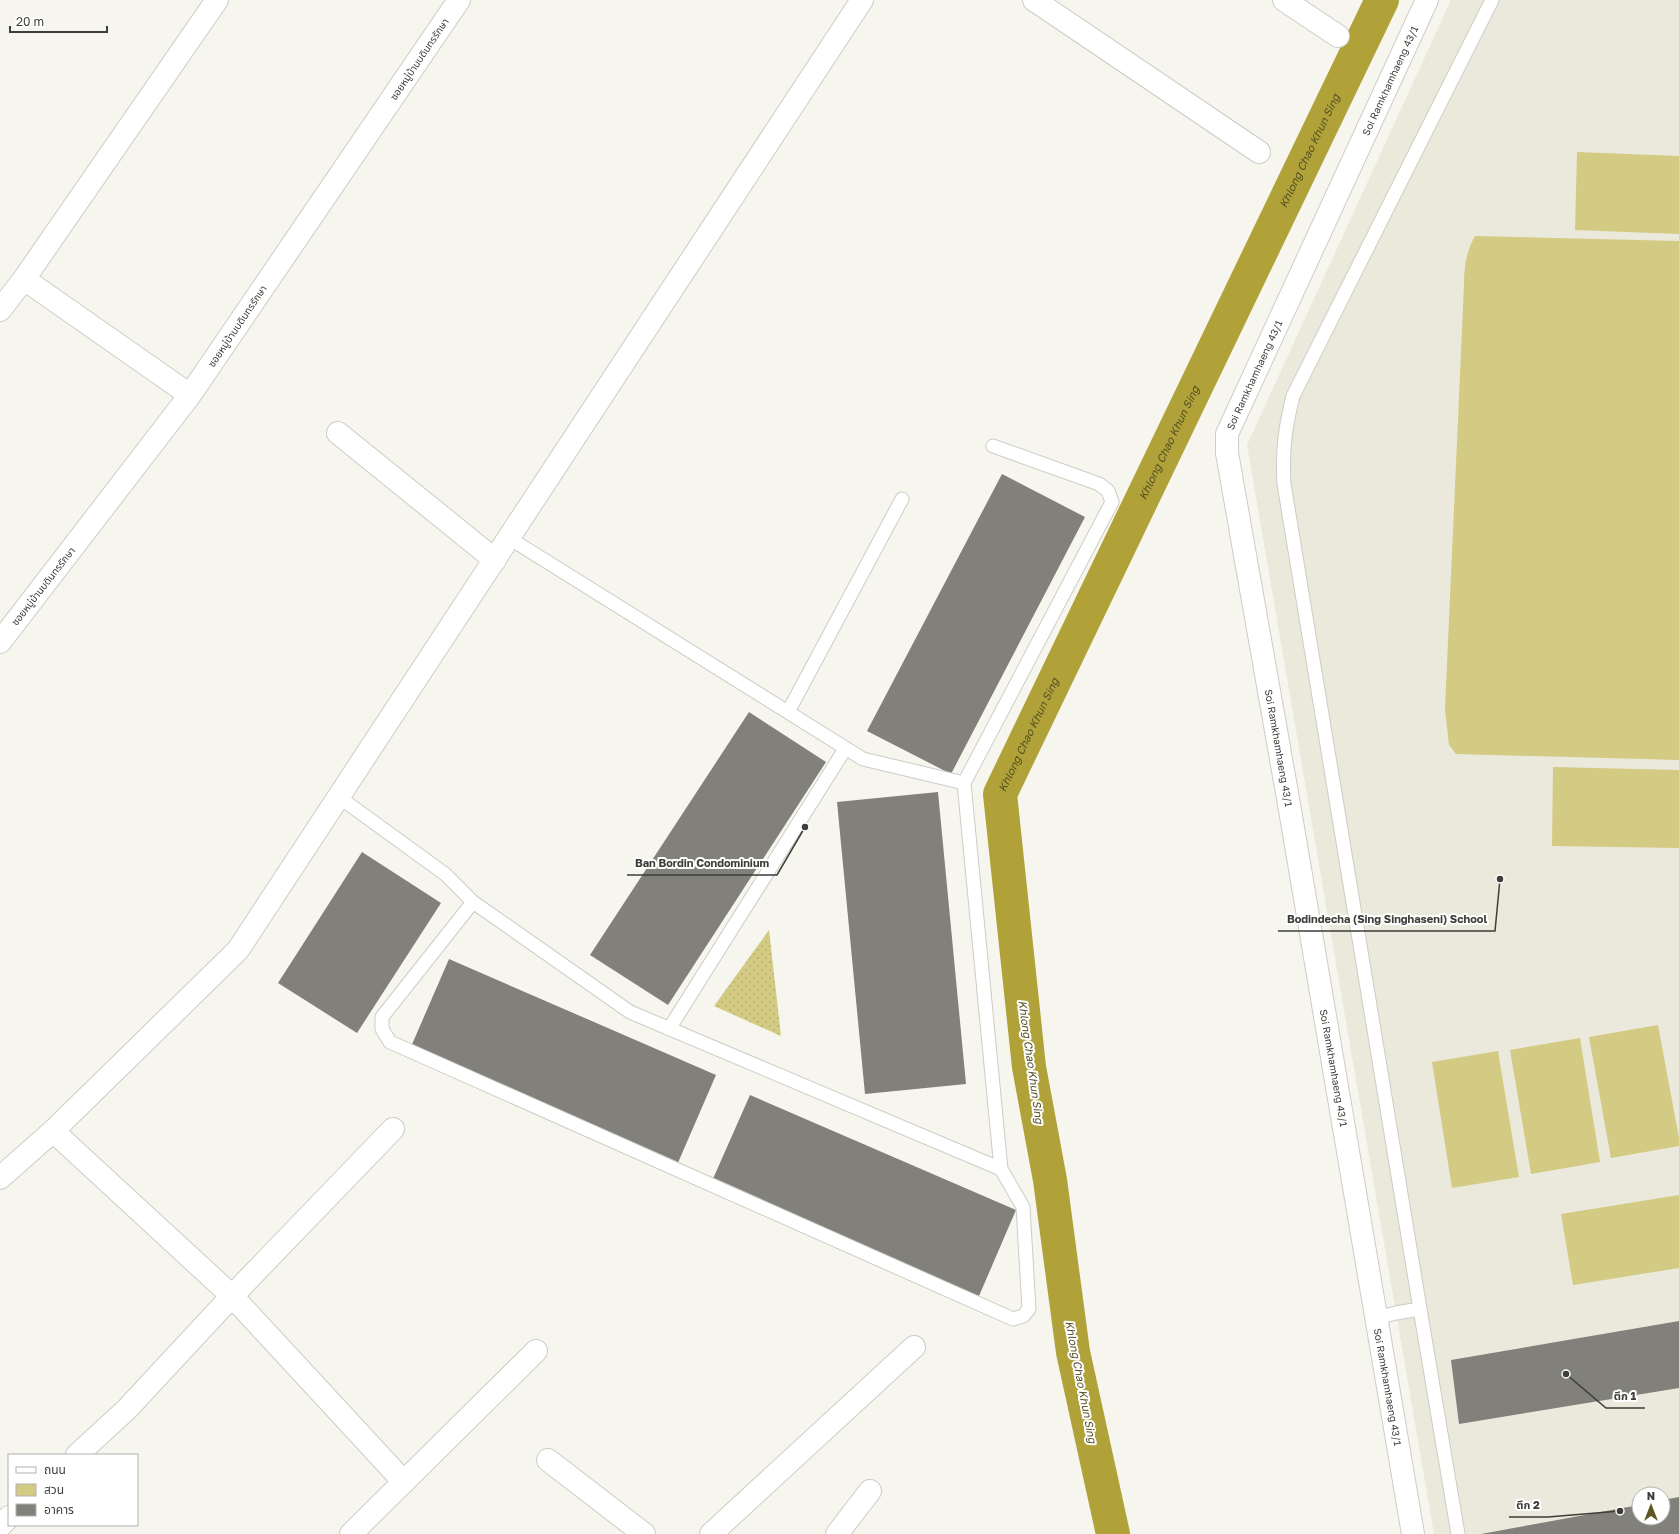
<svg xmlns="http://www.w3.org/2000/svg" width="1679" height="1534" viewBox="0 0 1679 1534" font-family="'Golos Text','Noto Sans Thai',sans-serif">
<defs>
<pattern id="grass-dots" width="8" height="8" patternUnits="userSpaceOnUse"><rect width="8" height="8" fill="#d3ca83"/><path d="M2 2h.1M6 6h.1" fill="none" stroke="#b6ae72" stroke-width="1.8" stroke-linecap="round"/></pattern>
</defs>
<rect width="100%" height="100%" fill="#f6f5ee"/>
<!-- built -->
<path fill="#ebe9dc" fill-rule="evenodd" d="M1451,0h228v1534h-245l-187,-1089zM1639,1494h24v24h-24z"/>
<!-- grass -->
<path fill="url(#grass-dots)" d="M769,930l12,106 -67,-30z"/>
<!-- park -->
<path fill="#d3ca83" d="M1577,152l102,4v78l-104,-4z
M1475,236l204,5v519l-223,-6 -7,-9 -4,-36 19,-424c0,-18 2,-33 11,-49z
M1553,767l126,3v78l-127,-2z
M1658,1025l21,113v8l-68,12 -22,-121z
M1580,1038l20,124 -69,12 -21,-124z
M1498,1051l21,126 -67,11 -20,-126z
M1679,1195v73l-106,17 -12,-71z"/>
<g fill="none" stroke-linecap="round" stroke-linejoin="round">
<!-- canal -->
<path stroke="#b0a238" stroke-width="34" id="s1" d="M1113,1534l-40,-182 -23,-172 -21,-113 -29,-273 382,-794"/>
</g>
<!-- building -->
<path fill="#81807a" d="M1002,474l83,43 -134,257 -84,-43z
M749,712l77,50 -158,243 -78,-50z
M938,792l28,292 -101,10 -28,-292z
M362,852l79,51 -84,130 -79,-50z
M449,959l267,116 -39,90 -267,-116z
M750,1095l266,115 -37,86 -267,-115z
M1679,1321v67l-220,36 -8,-64z
M1679,1497v37h-198l158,-29v13h24v-18z"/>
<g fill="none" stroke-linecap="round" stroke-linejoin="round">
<defs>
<path id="lane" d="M993,446l106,38 9,7 4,11 -148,281 37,386
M509,538l354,221 101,24
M788,712l114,-213
M339,797l106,77 28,28 157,110 371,157 22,38 6,102 -6,7 -10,3 -623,-277 -8,-13v-12l91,-115
M669,1029l176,-280
M1376,1318l20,-5 24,-4
M1458,1534l-38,-225 -136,-825c-2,-33 1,-56 9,-88l199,-396"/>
<path id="street" d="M1034,0l225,152
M1284,0l54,36
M24,279l166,116
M0,310l24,-31 193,-279
M338,433l157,127
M0,642l190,-247 269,-395
M53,1131l179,165 172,186
M0,1178l53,-47 185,-181 624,-950
M77,1455l50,-46 105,-113 161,-167
M548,1460l96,74
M0,1526l9,-9
M351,1534l185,-183
M711,1534l203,-187
M837,1534l33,-43"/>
<g id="secondary">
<path id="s2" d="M1413,1534l-123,-724 -63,-357v-19l200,-434"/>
</g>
</defs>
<!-- lane casing -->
<use href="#lane" stroke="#cdccc5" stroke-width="15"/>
<!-- street casing -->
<use href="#street" stroke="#cdccc5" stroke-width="24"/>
<!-- secondary casing -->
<use href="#secondary" stroke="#cdccc5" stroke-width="24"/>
<!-- lane -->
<use href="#lane" stroke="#fff" stroke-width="13"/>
<!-- street -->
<use href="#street" stroke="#fff" stroke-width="22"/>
<!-- secondary -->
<use href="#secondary" stroke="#fff" stroke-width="22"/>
</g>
<g text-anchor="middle" stroke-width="4" stroke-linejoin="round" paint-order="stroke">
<!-- street labels -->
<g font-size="10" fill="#3d3d3a" stroke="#fff">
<text transform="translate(419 59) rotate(-56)" y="4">ซอยหมู่บ้านบดินทรรักษา</text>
<text dy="4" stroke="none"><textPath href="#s2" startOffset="1505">Soi Ramkhamhaeng 43/1</textPath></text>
<text transform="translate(237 326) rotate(-56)" y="4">ซอยหมู่บ้านบดินทรรักษา</text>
<text dy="4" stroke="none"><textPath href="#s2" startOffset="1181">Soi Ramkhamhaeng 43/1</textPath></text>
<text transform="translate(43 586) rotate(-52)" y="4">ซอยหมู่บ้านบดินทรรักษา</text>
<text transform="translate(1279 748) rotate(80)" y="4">Soi Ramkhamhaeng 43/1</text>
<text transform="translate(1334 1068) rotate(80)" y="4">Soi Ramkhamhaeng 43/1</text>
<text transform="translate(1388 1387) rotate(80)" y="4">Soi Ramkhamhaeng 43/1</text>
</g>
<!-- water labels -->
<g font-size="11" font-style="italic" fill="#565025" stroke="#fff">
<text dy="4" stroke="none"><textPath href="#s1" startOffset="1463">Khlong Chao Khun Sing</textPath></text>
<text dy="4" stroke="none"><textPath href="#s1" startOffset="1139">Khlong Chao Khun Sing</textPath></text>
<text dy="4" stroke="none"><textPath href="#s1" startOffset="815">Khlong Chao Khun Sing</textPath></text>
<text transform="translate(1031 1062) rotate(82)" y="4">Khlong Chao Khun Sing</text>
<text transform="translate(1081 1382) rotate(79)" y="4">Khlong Chao Khun Sing</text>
</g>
</g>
<!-- callouts -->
<path fill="none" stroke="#3d3d3a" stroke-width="1.5" d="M805 827L777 875H627M1500 879L1495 931H1278M1566 1374L1606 1408H1645M1620 1511L1548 1517H1509"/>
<g fill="#3d3d3a" stroke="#fff" stroke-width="1.5">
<circle cx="805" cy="827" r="4"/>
<circle cx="1500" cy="879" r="4"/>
<circle cx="1566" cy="1374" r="4"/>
<circle cx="1620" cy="1511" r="4"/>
</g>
<g font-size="11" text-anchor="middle" font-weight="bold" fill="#3d3d3a" stroke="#fff" stroke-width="4" stroke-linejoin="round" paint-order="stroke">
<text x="702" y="867">Ban Bordin Condominium</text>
<text x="1387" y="923">Bodindecha (Sing Singhaseni) School</text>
<text x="1625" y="1400">ตึก 1</text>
<text x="1528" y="1509">ตึก 2</text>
</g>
<!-- legend -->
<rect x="8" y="1454" width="130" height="72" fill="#ffffff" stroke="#b1b1b0"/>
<rect x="16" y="1467" width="20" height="6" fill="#ffffff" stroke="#b1b1b0"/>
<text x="44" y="1474" font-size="12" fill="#3d3d3a">ถนน</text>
<rect x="16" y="1484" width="20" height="12" fill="#d3ca83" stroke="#b1b1b0"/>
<text x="44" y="1494" font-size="12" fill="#3d3d3a">สวน</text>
<rect x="16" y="1504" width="20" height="12" fill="#81807a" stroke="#b1b1b0"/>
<text x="44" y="1514" font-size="12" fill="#3d3d3a">อาคาร</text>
<!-- north arrow -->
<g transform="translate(1651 1506)"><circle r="19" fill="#ffffff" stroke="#b1b1b0"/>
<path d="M0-3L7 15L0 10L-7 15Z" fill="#5e5723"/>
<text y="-6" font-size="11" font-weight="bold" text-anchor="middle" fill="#3d3d3a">N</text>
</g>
<!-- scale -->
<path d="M10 26v6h97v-6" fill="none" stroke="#3d3d3a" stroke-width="2"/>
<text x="16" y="26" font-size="12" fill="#3d3d3a" stroke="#ffffff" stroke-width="3" paint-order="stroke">20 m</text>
</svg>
